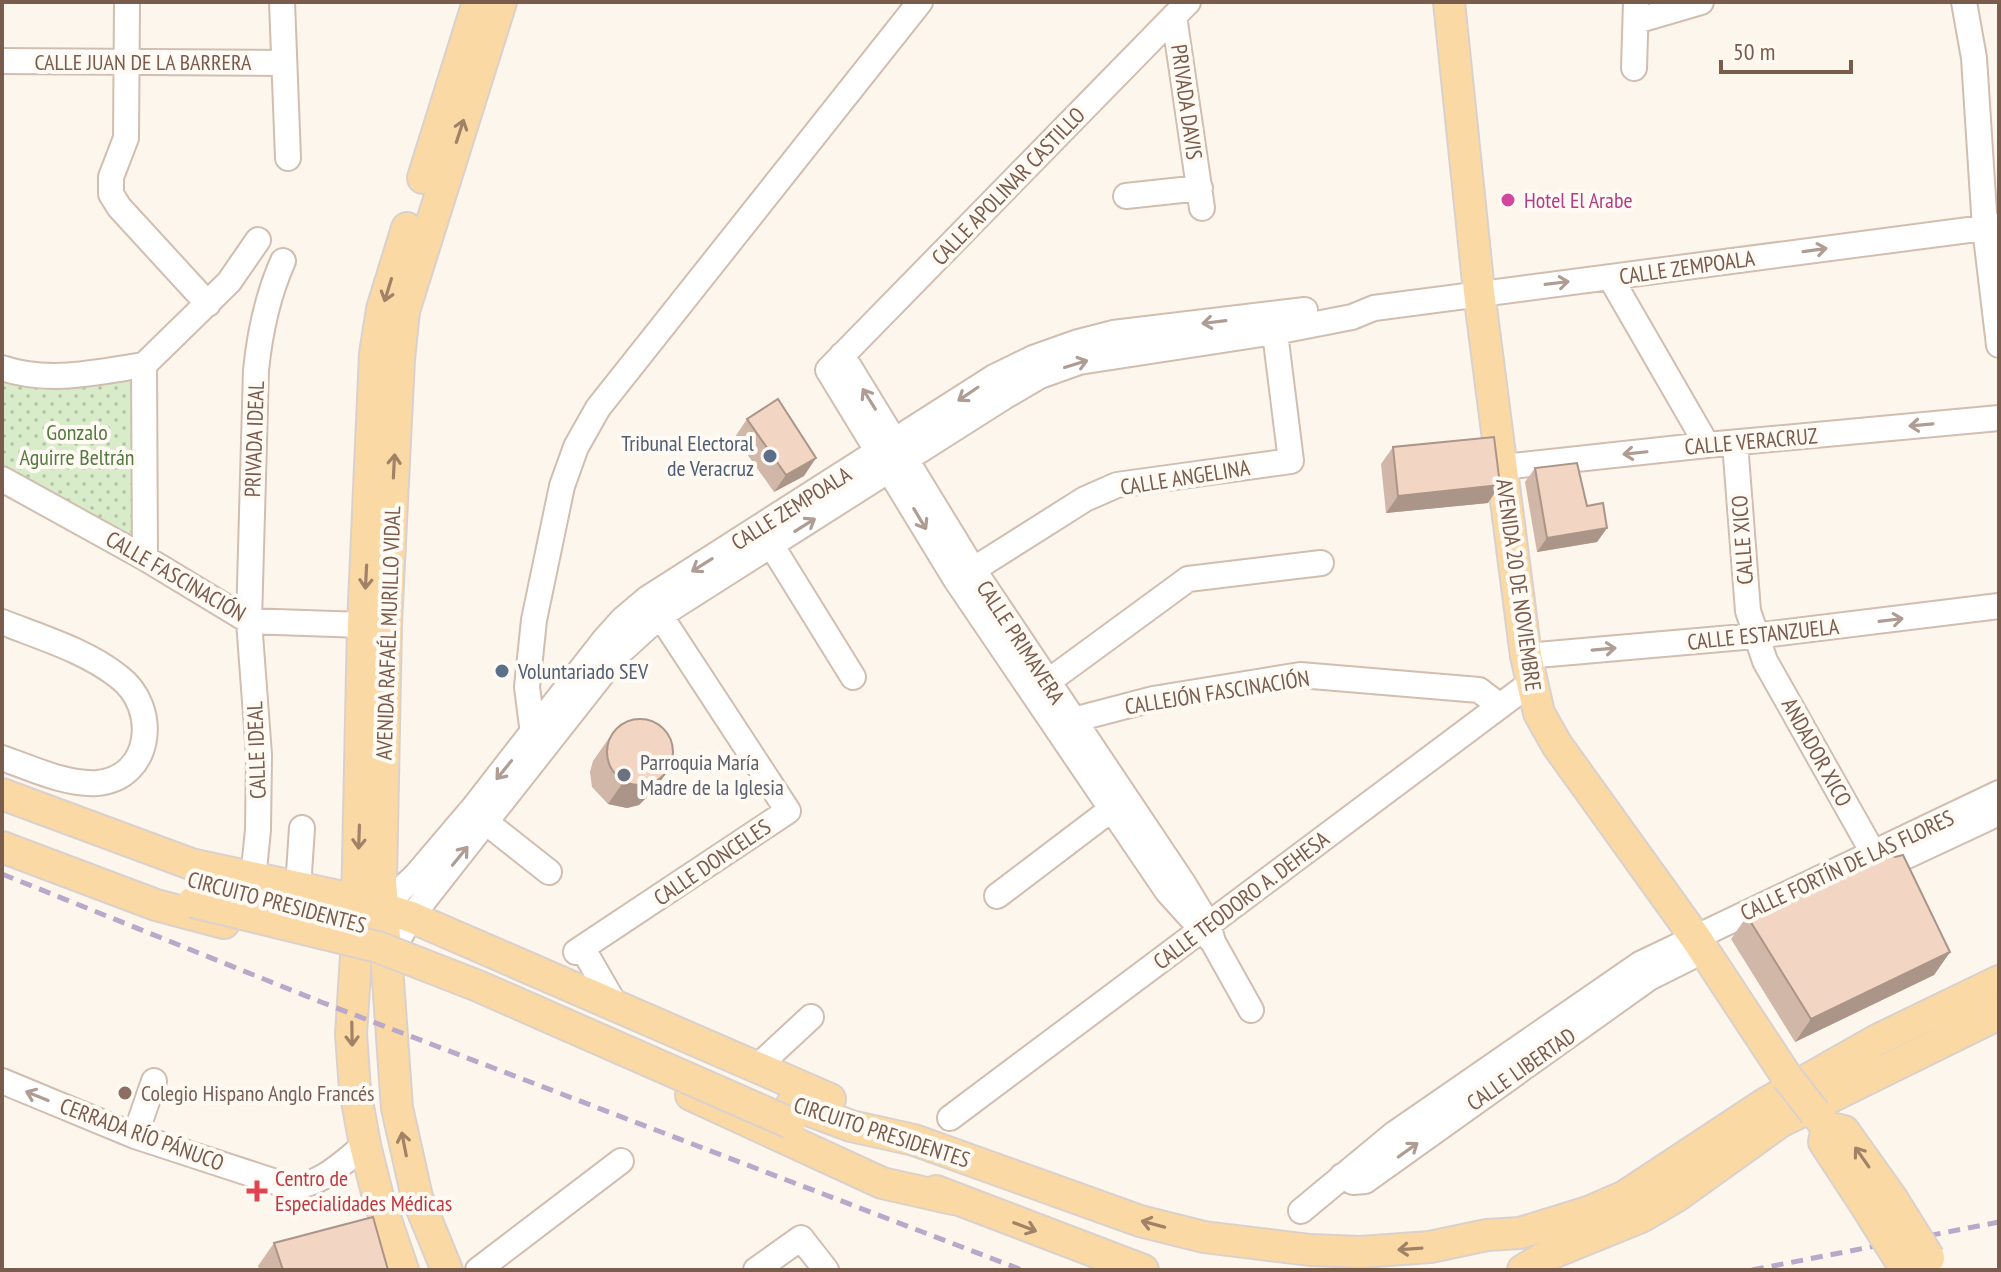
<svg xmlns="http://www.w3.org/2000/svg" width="2001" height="1272" viewBox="0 0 2001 1272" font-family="'PT Sans Narrow',sans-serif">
<defs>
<pattern id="park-dots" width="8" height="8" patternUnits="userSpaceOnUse" patternTransform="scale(2)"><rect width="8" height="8" fill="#d8ecc9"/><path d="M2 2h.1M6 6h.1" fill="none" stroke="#b4c2a5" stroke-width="1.8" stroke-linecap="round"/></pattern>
</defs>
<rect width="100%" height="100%" fill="#fdf6ec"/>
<!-- park -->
<path fill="url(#park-dots)" d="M144,365l1,193 -143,-79v-113z"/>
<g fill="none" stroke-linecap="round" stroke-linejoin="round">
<defs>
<path id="minor" d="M127,2l-1,136 -15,39v17l8,13 89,97
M282,2l6,156
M1188,2l-360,368 128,210 211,311 46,51
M1964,2l10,56 11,170 14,117
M1174,16l28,192
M1636,21l65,-19
M2,61l281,2
M1634,68l2,-66
M1126,196l74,-8
M1610,277l97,168
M842,355l131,214 210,314 25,41 5,18 38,68
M144,365l1,193
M144,365l85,-83 29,-42
M2,368c47,16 95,4 142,-3
M1735,443l13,168 17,50 115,204
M1503,467l204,-22 292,-27
M2,479l143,79 104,63 114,4
M772,546l81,131
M960,578l125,-79 32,-14 174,-24 -18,-144
M2,622c38,15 85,29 117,55 40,30 34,101 -22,106 -31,2 -66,-15 -95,-25
M1526,656l229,-20 244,-30
M1038,689l150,-110 133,-16
M1073,720l80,-21 147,-24 179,15 21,16
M541,739l-8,-5 -6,-47 7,-67 28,-134 14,-39 22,-39 322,-406
M487,823l62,49
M1896,861l103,-48
M253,879l5,-49 1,-75 -10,-134 7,-251c4,-39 11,-73 27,-109
M298,888l4,-60
M997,896l116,-88
M377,918l6,-11 34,-33 57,-67 130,-167 18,-20 26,-22 346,-221 39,-19 45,-16 35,-9 192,-23
M583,949l34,59
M576,952l212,-141 -136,-208
M388,964l6,-17 17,-30 207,-263 43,-39 343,-218 36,-21 39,-14 196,-30 77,-15 22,-9 625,-82
M756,1068l55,-51
M2,1081l133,55 156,51c31,-2 51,-24 74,-42
M950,1118l582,-436
M135,1136l19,-55
M1342,1176l11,6 12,-1 284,-203 40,-20
M1301,1211l93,-77 246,-170 359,-171
M478,1270l143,-109
M756,1270l45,-32 25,32"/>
<path id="major" d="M1449,2l30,290 47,364 13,57 18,32 138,192 92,140
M423,178l55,-176
M2,794l189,70 166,36 54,17 419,182
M2,847l154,58 68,18
M691,1095l191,88 71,16
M792,1104l59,22 63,14 226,81 64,16 106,13 51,2 69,-5 57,-12 33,-2 68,-21 37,-16 141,-93 111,-63 122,-59
M1815,1113l12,14 17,4 47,66
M1827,1127l-3,15 42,64
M936,1191l207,79
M403,1270l-25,-73 -13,-52 -10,-55 -4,-56 5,-78 7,-331 12,-271 7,-45 25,-81
M447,1270l-30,-73 -20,-89 -16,-227 5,-256 13,-266 5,-48 97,-309
M1523,1270l27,-16 91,-37 36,-21 103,-74 219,-108"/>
</defs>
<!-- minor casing -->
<use href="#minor" stroke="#d1beb0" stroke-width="28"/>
<!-- major casing -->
<use href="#major" stroke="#dad1cd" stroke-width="34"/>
<!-- minor -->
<use href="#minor" stroke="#fff" stroke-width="24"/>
<!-- major -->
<use href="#major" stroke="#fbd9a5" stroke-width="30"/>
<!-- rail -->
<path stroke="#b9a8c9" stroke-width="5" stroke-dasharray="12 8" stroke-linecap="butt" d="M2,874l319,128 701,268
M1752,1270l247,-48"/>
<defs>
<path id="major-bridge" d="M193,902l185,45 100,39 312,137
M1787,1077l28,36
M1891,1197l38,61
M1866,1206l37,59"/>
</defs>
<!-- major-bridge casing -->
<use href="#major-bridge" stroke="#dad1cd" stroke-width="34" stroke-linecap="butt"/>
<!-- major-bridge -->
<use href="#major-bridge" stroke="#fbd9a5" stroke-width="30"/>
</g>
<!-- wall -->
<path fill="#d1b7a8" d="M747,419l57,57 -30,16 -39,-55z
M1393,447l95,56 -102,10 -5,-49z
M1535,468l52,38 20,22 -10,14 -60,10 -12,-70z
M616,728l55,38 -16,23 -16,16 -12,3 -19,-4 -16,-17 -2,-15 3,-11z
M1747,916l203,36 -16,23 -139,67 -64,-103z
M274,1243l114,27h-129l-1,-4z"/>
<!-- shaded-wall -->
<path fill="#aa9588" d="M816,458l-12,18 -30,16 12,-17z
M1500,485l-12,18 -102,10 12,-17z
M1607,528l-10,14 -60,10 10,-14z
M671,766l-16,23 -16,16 -12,3 -19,-4 16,-23z
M1950,952l-16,23 -139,67 16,-23z"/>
<!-- building -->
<path fill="#f3d5c3" stroke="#aa9588" stroke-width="2" d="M778,399l38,59 -30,17 -39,-56z
M1494,437l6,48 -102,11 -5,-49z
M1577,463l10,43 16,-3 4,25 -60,10 -12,-70z
M607 752a33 33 0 1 1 66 0a33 33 0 1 1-66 0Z
M1885,852l10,5 8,-2 47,97 -139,67 -64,-103z
M373,1217l15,53h-105l-9,-27z"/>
<!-- one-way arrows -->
<defs><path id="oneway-shaft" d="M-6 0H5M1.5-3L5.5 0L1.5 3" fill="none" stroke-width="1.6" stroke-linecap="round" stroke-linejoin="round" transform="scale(2)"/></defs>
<g stroke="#a18267">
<use href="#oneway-shaft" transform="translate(460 131) rotate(-72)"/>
<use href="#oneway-shaft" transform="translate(388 290) rotate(107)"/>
<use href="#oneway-shaft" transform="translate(394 466) rotate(-87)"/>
<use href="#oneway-shaft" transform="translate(366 577) rotate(93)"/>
<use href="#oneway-shaft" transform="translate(359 837) rotate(92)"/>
<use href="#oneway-shaft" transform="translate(352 1034) rotate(89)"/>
<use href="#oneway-shaft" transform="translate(404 1144) rotate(-101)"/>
<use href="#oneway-shaft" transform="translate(1862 1157) rotate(-125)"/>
<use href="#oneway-shaft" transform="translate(1153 1224) rotate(-165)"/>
<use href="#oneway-shaft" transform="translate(1025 1227) rotate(21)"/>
<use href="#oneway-shaft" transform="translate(1410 1249) rotate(176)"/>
</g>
<g stroke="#af9d94">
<use href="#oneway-shaft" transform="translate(1815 250) rotate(-8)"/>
<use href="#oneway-shaft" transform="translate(1557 283) rotate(-7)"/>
<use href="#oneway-shaft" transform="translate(1214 322) rotate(173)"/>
<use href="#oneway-shaft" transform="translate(1076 364) rotate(-17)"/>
<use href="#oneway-shaft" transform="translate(968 394) rotate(146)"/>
<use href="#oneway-shaft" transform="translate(869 399) rotate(-122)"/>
<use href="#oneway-shaft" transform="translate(1921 425) rotate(175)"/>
<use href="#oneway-shaft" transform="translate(1635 453) rotate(174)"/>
<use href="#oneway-shaft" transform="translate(920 519) rotate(59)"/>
<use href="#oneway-shaft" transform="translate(805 525) rotate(-32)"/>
<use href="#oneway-shaft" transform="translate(702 565) rotate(148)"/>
<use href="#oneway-shaft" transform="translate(1891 620) rotate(-7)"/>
<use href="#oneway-shaft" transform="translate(1604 649) rotate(-5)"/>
<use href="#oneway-shaft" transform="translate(504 770) rotate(129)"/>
<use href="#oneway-shaft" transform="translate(460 856) rotate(-51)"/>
<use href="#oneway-shaft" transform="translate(37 1096) rotate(-158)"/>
<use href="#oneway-shaft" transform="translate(1408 1150) rotate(-36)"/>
</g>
<!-- markers -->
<circle fill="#d1479c" stroke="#fffaf3" stroke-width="3" cx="1508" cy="200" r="8"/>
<g fill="#5c6f8a" stroke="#fffaf3" stroke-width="3">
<circle cx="770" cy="456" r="8"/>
<circle cx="502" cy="671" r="8"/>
</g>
<circle fill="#6b7280" stroke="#fffaf3" stroke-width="3" cx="624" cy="775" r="8"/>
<circle fill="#8d6e63" stroke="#fffaf3" stroke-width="3" cx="125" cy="1093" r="8"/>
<path fill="#e0444e" stroke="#fffaf3" stroke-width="3" d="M253 1179h8v8h8v8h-8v8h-8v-8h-8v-8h8z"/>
<g text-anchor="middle" stroke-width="8" stroke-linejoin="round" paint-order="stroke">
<!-- street labels -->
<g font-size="22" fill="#7a5c4d" stroke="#fffaf3">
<text x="143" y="70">CALLE JUAN DE LA BARRERA</text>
<text transform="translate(1187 102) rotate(82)" y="8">PRIVADA DAVIS</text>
<text transform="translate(1008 186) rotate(-46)" y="8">CALLE APOLINAR CASTILLO</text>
<text transform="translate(1687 267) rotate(-8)" y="8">CALLE ZEMPOALA</text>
<text transform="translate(254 439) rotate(-88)" y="8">PRIVADA IDEAL</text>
<text transform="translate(1751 441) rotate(-5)" y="8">CALLE VERACRUZ</text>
<text transform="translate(1185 477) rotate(-9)" y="8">CALLE ANGELINA</text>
<text transform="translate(791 508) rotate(-32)" y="8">CALLE ZEMPOALA</text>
<text transform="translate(1742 540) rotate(-94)" y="8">CALLE XICO</text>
<text transform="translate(176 576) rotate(30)" y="8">CALLE FASCINACIÓN</text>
<text transform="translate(1519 585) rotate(82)" y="8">AVENIDA 20 DE NOVIEMBRE</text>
<text transform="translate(388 633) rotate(-88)" y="8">AVENIDA RAFAÉL MURILLO VIDAL</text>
<text transform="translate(1763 634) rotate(-6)" y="8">CALLE ESTANZUELA</text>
<text transform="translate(1021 642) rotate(57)" y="8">CALLE PRIMAVERA</text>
<text transform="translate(1217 692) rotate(-9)" y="8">CALLEJÓN FASCINACIÓN</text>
<text transform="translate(256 750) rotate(-92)" y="8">CALLE IDEAL</text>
<text transform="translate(1817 752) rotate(61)" y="8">ANDADOR XICO</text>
<text transform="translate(712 862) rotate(-34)" y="8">CALLE DONCELES</text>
<text transform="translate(1847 865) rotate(-25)" y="8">CALLE FORTÍN DE LAS FLORES</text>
<text transform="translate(1241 900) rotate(-37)" y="8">CALLE TEODORO A. DEHESA</text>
<text transform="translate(277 902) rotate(15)" y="8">CIRCUITO PRESIDENTES</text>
<text transform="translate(1521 1069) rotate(-35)" y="8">CALLE LIBERTAD</text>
<text transform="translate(882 1132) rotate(18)" y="8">CIRCUITO PRESIDENTES</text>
<text transform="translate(142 1134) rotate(20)" y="8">CERRADA RÍO PÁNUCO</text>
</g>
<!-- hotel labels -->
<g font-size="22" fill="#b23c85" stroke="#fffaf3" text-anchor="start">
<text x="1524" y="208">Hotel El Arabe</text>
</g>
<!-- park labels -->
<g font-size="22" fill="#537a41" stroke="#fffaf3">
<text x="77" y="440">Gonzalo<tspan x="77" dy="25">Aguirre Beltrán</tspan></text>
</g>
<!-- service labels -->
<g font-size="22" fill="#4e5e75" stroke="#fffaf3" text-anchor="end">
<text x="754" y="451">Tribunal Electoral<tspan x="754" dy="25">de Veracruz</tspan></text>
<text x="518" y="679" text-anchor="start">Voluntariado SEV</text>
</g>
<!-- worship labels -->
<g font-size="22" fill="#5b616d" stroke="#fffaf3" text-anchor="start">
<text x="640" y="770">Parroquia María<tspan x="640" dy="25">Madre de la Iglesia</tspan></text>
</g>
<!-- education labels -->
<g font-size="22" fill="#785e54" stroke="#fffaf3" text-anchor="start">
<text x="141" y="1101">Colegio Hispano Anglo Francés</text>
</g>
<!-- health labels -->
<g font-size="22" fill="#be3a42" stroke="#fffaf3" text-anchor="start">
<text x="275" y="1186">Centro de<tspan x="275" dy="25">Especialidades Médicas</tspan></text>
</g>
</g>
<!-- border -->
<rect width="2001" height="1272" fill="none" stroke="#7a5c4d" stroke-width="8"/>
<!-- scale -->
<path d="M1721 60v12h130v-12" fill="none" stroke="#7a5c4d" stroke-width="4"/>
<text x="1733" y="60" font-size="24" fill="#7a5c4d" stroke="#fffaf3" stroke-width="6" paint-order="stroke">50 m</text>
</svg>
